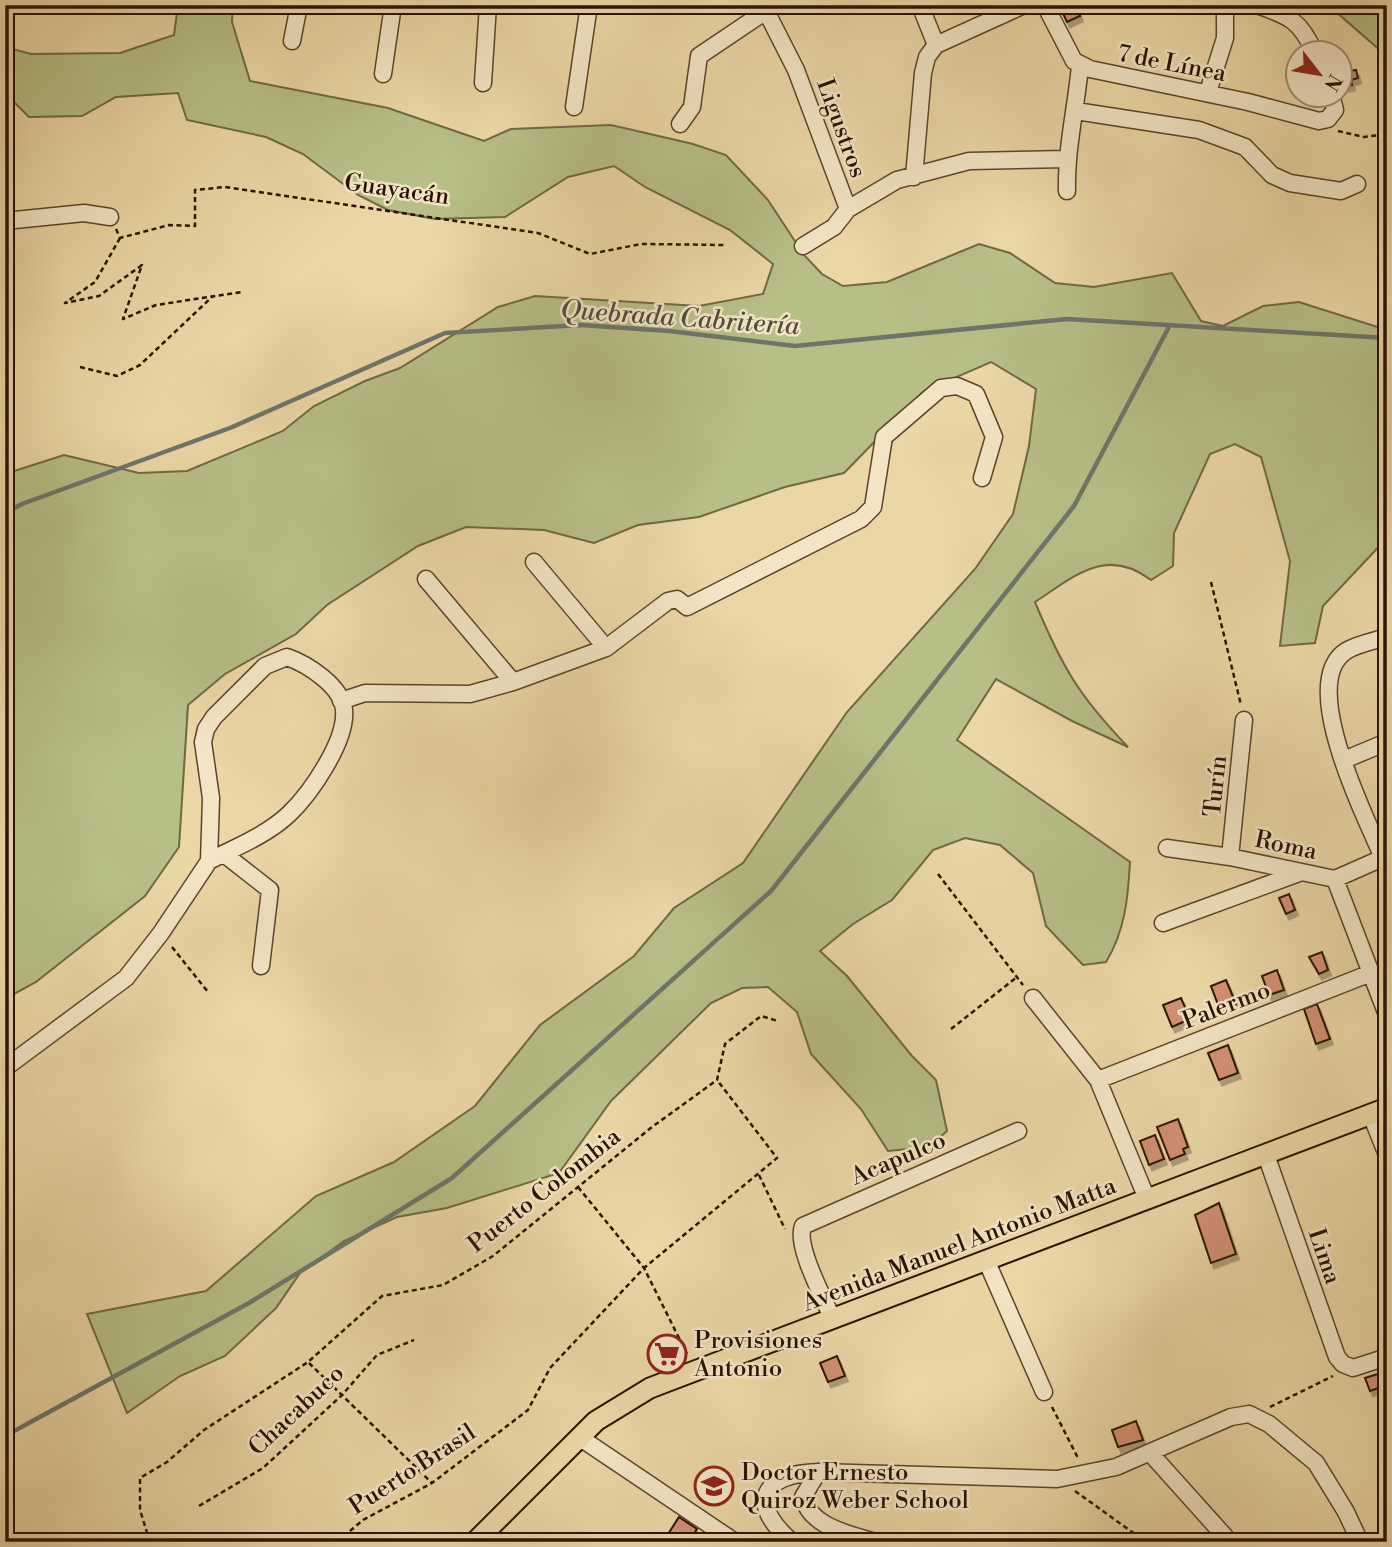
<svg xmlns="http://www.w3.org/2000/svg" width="1392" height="1547" viewBox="0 0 1392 1547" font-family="'Libre Bodoni',serif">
<defs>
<filter id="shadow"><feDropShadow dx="3" dy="5.5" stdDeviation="0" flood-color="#0004"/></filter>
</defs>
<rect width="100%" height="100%" fill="#ebd6a5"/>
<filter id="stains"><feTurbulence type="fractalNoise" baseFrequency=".00286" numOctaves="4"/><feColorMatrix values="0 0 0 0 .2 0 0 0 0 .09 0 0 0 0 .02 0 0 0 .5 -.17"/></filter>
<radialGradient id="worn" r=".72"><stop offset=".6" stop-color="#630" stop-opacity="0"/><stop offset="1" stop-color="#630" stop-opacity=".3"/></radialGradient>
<!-- green -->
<path fill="#b7be86" stroke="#706843" stroke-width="2" d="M178,5h55l-1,17 18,59 138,27 96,33 27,-12 100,-4 82,19 33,11 42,45 36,55 18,19 21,12 44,-4 92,-38 31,9 45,30 39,4 78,-14 29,48 22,5 40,-20 36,-4 88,28v208l-64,68 -8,37 -35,3 10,-85 -29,-104 -26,-13 -25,10 -36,79 -1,33 -22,14c-45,-34 -76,-4 -116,22 27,65 44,94 93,145l-56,-26 -76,-42 -39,61 173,122c-2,36 -5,69 -24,100l-23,3 -37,-39 -13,-53 -33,-28 -35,-7 -32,12 -41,50 -39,24 -33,27 27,25 65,80 24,24 11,51 -18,16 -41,4 -27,-42 -50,-55 -14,-42 -29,-25 -26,1 -31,15 -100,98 -52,72 -112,35 -50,9 -53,24 -44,32 -24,35 -51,48 -45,20 -53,37 -40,-99 119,-23 110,-95 78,-34 81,-56 65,-81 94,-69 40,-48 69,-45 104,-151 128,-143 38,-55 16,-68 7,-57 -45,-27 -67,29 -80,82 -59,14 -86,30 -61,8 -44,18 -50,-13 -78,-3 -48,19 -91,59 -31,29 -71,40 -37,31 -9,142 -34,49 -109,86 -31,17v-525l59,-19 75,18 48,-2 96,-40 31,-25 51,-25 35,-13 98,-61 37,-11 164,10 64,-12 10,-30 -43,-34 -85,-43 -31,-21 -46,11 -63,40 -70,2 -47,-9 -30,-15 -55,-41 -37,-17 -79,-17 -9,-27 -62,4 -34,19 -53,1 -24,-24v-46l26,7 89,-1 54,-18z
M1328,5h59v56l-5,-9z"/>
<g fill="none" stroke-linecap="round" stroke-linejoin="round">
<!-- stream -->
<path stroke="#6d756a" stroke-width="4.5" d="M5,513l17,-9 208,-76 215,-95 136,-8 88,6 126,15 272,-27 320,19
M5,1436l244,-133 203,-125 319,-287 303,-385 96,-181"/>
</g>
<!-- building -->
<path fill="#d29072" stroke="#291300" stroke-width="2" filter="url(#shadow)" d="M1063,5h20l-6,3 3,8 -13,6 -7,-15z
M1356,70l2,8 -7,2 1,5 -11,2 -1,-14z
M1289,894l6,16 -9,4 -7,-16z
M1322,952l6,18 -9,4 -10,-17z
M1277,970l7,20 -15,5 -7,-19z
M1226,980l10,24 -16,6 -9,-24z
M1181,998l9,21 -18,8 -9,-22z
M1317,1004l13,35 -14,5 -12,-35z
M1228,1045l10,28 -19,7 -11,-27z
M1178,1119l10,28 -5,2 2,5 -15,6 -13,-33z
M1155,1135l9,24 -15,6 -9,-24z
M1219,1203l17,51 -25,9 -16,-48z
M837,1356l8,20 -17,6 -8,-19z
M1387,1371v14l-17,6 -5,-13z
M1136,1421l7,19 -25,7 -6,-17z
M679,1517l18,12 -8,13h-26z"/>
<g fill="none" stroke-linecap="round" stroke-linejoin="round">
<defs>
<path id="minor" d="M766,5v6l30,59 52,139 -14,18 -31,19
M920,5l16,40
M1045,5l29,56 16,8 158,33 71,19 9,-2 7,-9 -4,-16
M1257,5c32,11 44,16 57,47
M292,41l7,-36
M936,45l88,-40
M383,74l10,-69
M483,83l5,-78
M1208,92l17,-54v-33
M574,107l15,-102
M1076,111l123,19 46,17 27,28 18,8 51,8 16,-7
M680,124l12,-17 7,-51 67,-45
M914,177l9,-104 4,-16 9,-12
M1067,191c-1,-42 9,-83 13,-125
M848,209l49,-29 72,-19 97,-2
M5,221l79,-8 26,4
M534,562l72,86
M426,579l87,103
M341,701l24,-8 105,1 43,-12 93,-34 62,-47 9,-2 10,8 174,-88 12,-12 11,-70 57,-49 16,-2 19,8 18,43 -12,41
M1344,760l43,-18
M1167,848l63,9 105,22
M224,854l46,36 -9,76
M1230,857l14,-137
M1383,858c-17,-41 -86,-175 -37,-207 11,-7 28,-10 41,-14
M1335,879l52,136
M1335,879l52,-23
M1163,923l136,-50
M1033,998l65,82 49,119
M5,1068l121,-90 35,-45 48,-72 2,-63 -8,-56 3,-13 8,-12 51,-51 22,-9c20,7 55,29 57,53 3,31 -34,84 -55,104 -22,21 -53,33 -80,47
M1098,1080l273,-107
M1371,1115l16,40
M1266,1155l71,202 6,7 10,4 34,-11
M986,1260l58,132
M832,1318c-8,-20 -37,-72 -29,-92l215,-95
M579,1437l156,105
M1151,1454l79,88
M818,1472l-15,25c7,30 46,37 72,45
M792,1542c-45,-39 -30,-68 26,-70l239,7 59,-12 115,-50 18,-3 20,10 47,39 30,49 14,30"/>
<path id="major" d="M475,1542l121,-121 54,-33 737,-280"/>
</defs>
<!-- minor casing -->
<use href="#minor" stroke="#5a4429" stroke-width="19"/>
<!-- major casing -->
<use href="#major" stroke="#291300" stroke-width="23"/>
<!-- path -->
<path stroke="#291300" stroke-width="2.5" stroke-dasharray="5 3.5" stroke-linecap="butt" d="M1338,131l26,6 23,-3
M116,229l4,9 49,-13 26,1v-36l30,-3 313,46 52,21 51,-10 84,1
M120,238l-25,44 -30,21 34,-7 43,-31 -19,54 33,-14 86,-13
M80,367l37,9 23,-11 73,-69
M1211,582l30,123
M938,874l85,111
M172,947l36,45
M951,1029l66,-52
M759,1175l26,54
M578,1187l66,81 44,88
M309,1363l123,120
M1052,1407l27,53
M1270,1407l63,-31
M1075,1491l71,51
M199,1506l64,-38 79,-73 35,-40 37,-15
M150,1542l-10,-32v-32l27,-16 37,-32 104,-68 74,-66 61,-11 50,-29 159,-129 65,-47 8,-36 36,-28 17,5
M337,1542l26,-22 69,-37 96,-73 22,-42 94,-100 133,-110 -60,-78"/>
<!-- minor -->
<use href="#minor" stroke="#f2e4c4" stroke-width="16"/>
<!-- major -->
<use href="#major" stroke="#ebd6a5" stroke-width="19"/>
</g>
<!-- icons -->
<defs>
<symbol id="supermarket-ring" viewBox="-11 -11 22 22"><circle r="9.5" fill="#f2e4c4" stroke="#8f2418" stroke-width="1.5"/><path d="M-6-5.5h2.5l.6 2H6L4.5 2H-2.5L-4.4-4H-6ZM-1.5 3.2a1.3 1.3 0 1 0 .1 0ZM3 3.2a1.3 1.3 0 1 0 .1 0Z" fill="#8f2418"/></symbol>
<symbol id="school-ring" viewBox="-11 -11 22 22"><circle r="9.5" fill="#f2e4c4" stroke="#8f2418" stroke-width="1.5"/><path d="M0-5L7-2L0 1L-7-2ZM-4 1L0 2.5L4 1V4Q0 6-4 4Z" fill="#8f2418"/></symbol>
</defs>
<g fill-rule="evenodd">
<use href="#supermarket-ring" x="645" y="1332" width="44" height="44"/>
<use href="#school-ring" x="692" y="1464" width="44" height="44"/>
</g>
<g text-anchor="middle" stroke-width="5" stroke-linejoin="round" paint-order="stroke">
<!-- street labels -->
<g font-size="24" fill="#291300" stroke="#f2e4c4">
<text transform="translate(1172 63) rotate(11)" y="8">7 de Línea</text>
<text transform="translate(842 128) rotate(70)" y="8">Ligustros</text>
<text transform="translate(397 189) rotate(8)" y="8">Guayacán</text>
<text transform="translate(1215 786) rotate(-84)" y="8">Turín</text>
<text transform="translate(1286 845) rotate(12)" y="8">Roma</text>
<text transform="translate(1226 1005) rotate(-21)" y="8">Palermo</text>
<text transform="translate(898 1158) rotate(-23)" y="8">Acapulco</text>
<text transform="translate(544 1190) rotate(-38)" y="8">Puerto Colombia</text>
<text transform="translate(959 1244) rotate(-21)" y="8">Avenida Manuel Antonio Matta</text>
<text transform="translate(1325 1256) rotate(71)" y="8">Lima</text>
<text transform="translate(296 1410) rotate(-43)" y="8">Chacabuco</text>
<text transform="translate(412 1469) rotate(-33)" y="8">Puerto Brasil</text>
</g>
<!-- poi labels -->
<g font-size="24" fill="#291300" stroke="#f2e4c4" text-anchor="start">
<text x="694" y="1348">Provisiones<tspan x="694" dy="28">Antonio</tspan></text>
<text x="741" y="1480">Doctor Ernesto<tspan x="741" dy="28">Quiroz Weber School</tspan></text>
</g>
<!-- water labels -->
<g font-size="26" font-style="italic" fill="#514c3e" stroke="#f2e4c4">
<text transform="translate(680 317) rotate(4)" y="9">Quebrada Cabritería</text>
</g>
</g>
<!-- margin -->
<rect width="1392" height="1547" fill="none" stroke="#ebd6a5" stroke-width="28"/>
<rect x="7" y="7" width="1378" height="1533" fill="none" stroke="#291300" stroke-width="3.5"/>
<rect x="14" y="14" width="1364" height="1519" fill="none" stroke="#291300" stroke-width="2"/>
<!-- north arrow -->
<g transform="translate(1319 74) rotate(121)"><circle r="33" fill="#f2e4c4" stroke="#a29076" stroke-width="2"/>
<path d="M0-5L12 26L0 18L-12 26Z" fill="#8f2418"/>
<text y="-10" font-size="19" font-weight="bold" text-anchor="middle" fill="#291300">N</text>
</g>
<rect width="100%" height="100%" filter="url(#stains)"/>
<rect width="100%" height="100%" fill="url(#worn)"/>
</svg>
